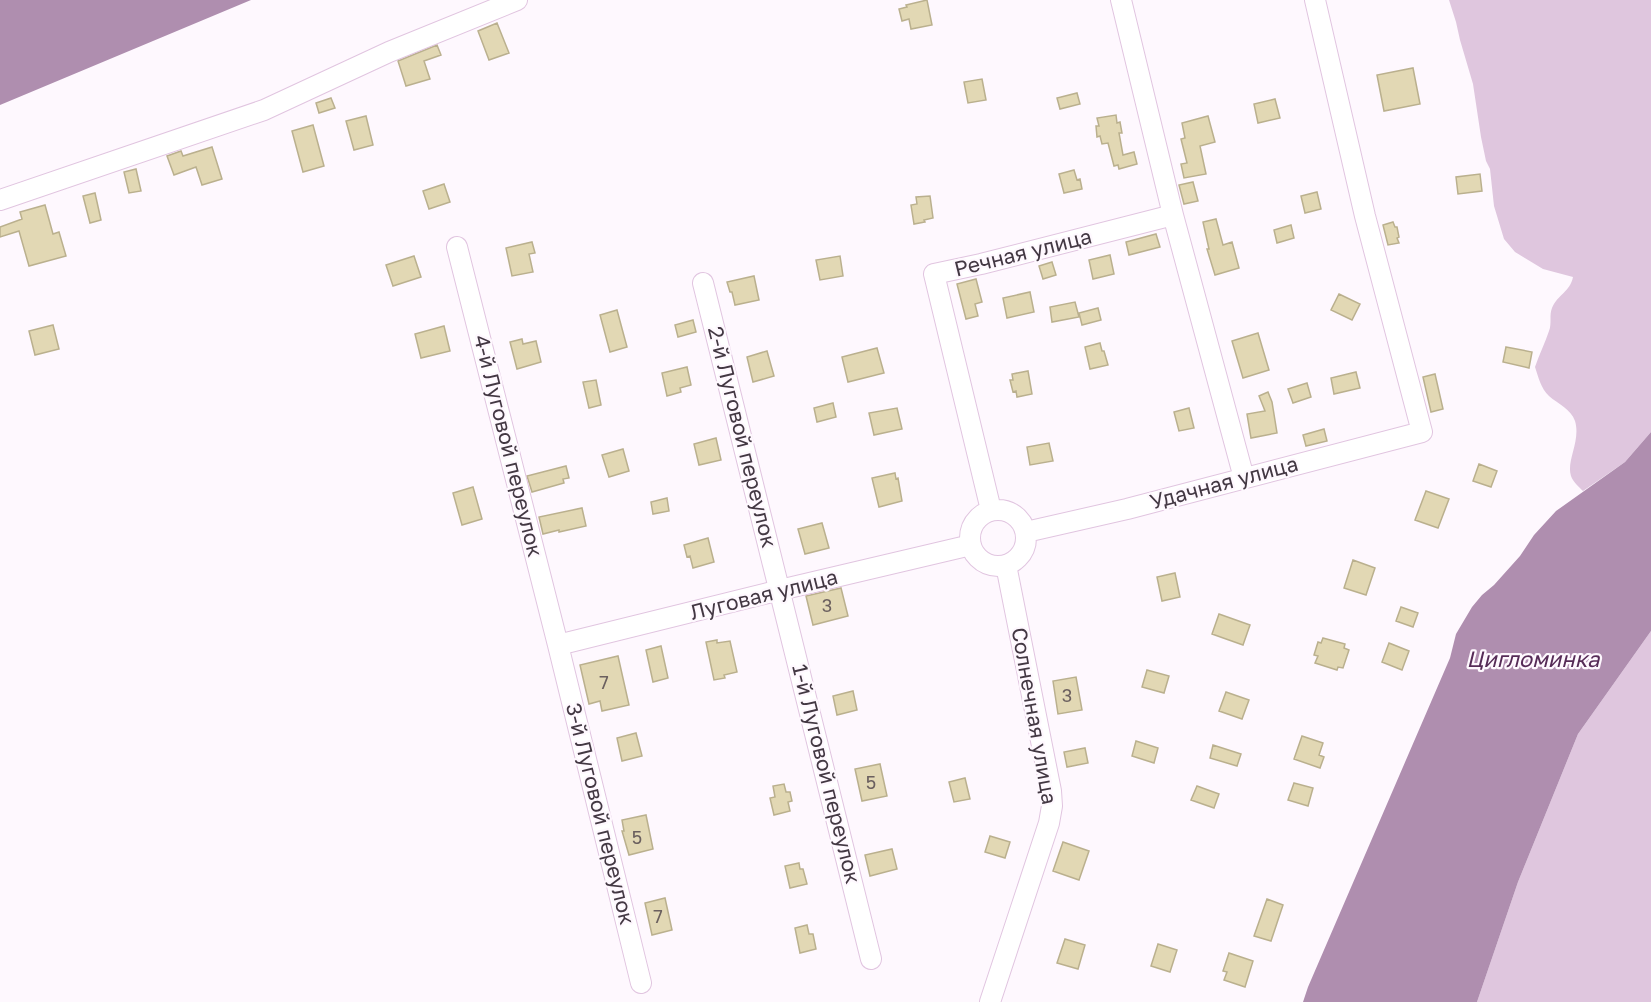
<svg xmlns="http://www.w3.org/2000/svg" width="1651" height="1002" viewBox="0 0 1651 1002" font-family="'Golos Text',sans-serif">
<rect width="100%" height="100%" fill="#fef8fe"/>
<!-- green -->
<path fill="#dfc6de" d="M1449,0h202v432l-26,30 -42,29c-4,-4 -10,-9 -12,-15 -5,-15 10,-35 4,-55 -4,-12 -17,-17 -26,-25 -8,-7 -11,-20 -14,-29 4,-12 10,-24 14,-36 3,-8 0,-16 3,-23 6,-14 18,-16 21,-31l-30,-8 -28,-17 -11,-13 -10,-33 -4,-37 -4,-8 -5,-24 -8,-53 -13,-44 -4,-18z
M1651,631v371h-174l41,-120 60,-148z"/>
<!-- water -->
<path fill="#af8eaf" d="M0,0h251l-251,105z
M1651,432v199l-73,103 -60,148 -41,120h-174l5,-15 142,-329 6,-24 16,-27 10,-12 12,-10 26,-29 14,-21 22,-24 69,-49z"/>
<!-- building -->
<path fill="#e2d8b4" stroke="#bab08e" stroke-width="1.5" d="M927,0l5,25 -21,4 -2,-10 -7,2 -3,-12 8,-2 -1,-2z
M497,23l12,30 -20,7 -11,-29z
M437,45l4,10 -17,6 6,18 -24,7 -8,-25z
M1413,68l7,36 -36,7 -7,-36z
M982,79l4,21 -18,3 -4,-21z
M1077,93l3,11 -20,5 -3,-11z
M331,98l4,10 -16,5 -3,-10z
M1275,99l5,19 -22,5 -4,-19z
M1116,115l1,8 3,-1 2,11h-3l4,22 11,-3 3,12 -18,5 -1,-4 -4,1 -6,-23 -6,1 -2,-8 -3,1 -1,-11h3l-2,-8z
M366,116l7,29 -19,5 -8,-29z
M1208,116l7,26 -15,4 6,28 -22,4 -3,-14 6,-1 -6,-24 4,-1 -3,-15z
M313,125l11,41 -21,6 -11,-41z
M212,147l10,32 -20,6 -6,-18 -22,8 -7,-19 14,-5 2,5z
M136,169l5,22 -12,2 -5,-21z
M1074,170l3,10 3,-1 2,10 -18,4 -5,-19z
M1480,174l2,17 -24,3 -2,-17z
M1193,182l5,19 -14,3 -5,-19z
M444,184l6,18 -21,7 -6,-18z
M1317,192l4,17 -16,4 -4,-17z
M95,193l6,27 -11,3 -7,-27z
M930,196l3,22 -9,2 1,2 -11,2 -3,-19 6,-1 -1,-7z
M45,205l8,29 6,-2 7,24 -37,10 -10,-35 -19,6v-10l22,-8 -2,-7z
M1216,219l7,26 9,-3 7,26 -24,7 -8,-26h2l-6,-27z
M1393,222l2,5h2l2,10 -2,1 2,5 -11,2 -5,-20z
M1291,225l3,13 -17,5 -3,-13z
M1156,234l4,13 -31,8 -3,-13z
M532,242l3,11 -6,1 4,18 -21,4 -6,-28z
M1110,255l4,19 -21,5 -4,-19z
M414,256l7,21 -28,9 -7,-21z
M840,256l3,20 -23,4 -4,-20z
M1052,262l4,13 -13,4 -4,-13z
M754,276l5,24 -24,5 -3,-13h-2l-3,-10z
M976,279l6,23 -7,2 3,12 -12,3 -9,-35z
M1030,292l4,20 -27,6 -4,-20z
M1339,294l21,10 -8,16 -21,-10z
M1075,302l4,15 -27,5 -2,-15z
M1098,308l3,12 -19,5 -3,-12z
M617,310l10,37 -17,5 -10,-37z
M693,320l3,12 -18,5 -3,-12z
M53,325l6,24 -24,6 -6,-24z
M444,326l6,25 -29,7 -6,-24z
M1258,333l11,37 -26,8 -11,-37z
M522,339l1,5 13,-3 5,21 -24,7 -7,-27z
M1100,343l2,8h2l4,14 -18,4 -5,-22z
M1506,347l26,5 -3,16 -26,-6z
M877,348l7,25 -36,9 -6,-25z
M767,351l7,25 -21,6 -6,-25z
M687,367l4,18 -11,3 1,4 -14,4 -5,-23z
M1028,371l4,23 -15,3 -1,-6 -3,1 -3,-12h3l-1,-6z
M1356,372l4,16 -26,6 -3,-16z
M1435,374l8,35 -12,3 -8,-35z
M596,380l5,25 -12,3 -6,-26z
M1307,383l4,14 -18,6 -5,-14z
M1268,392l4,10 5,31 -26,5 -4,-24 18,-3 -6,-15z
M833,403l3,14 -19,5 -3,-14z
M897,408l5,21 -28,6 -5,-22z
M1189,408l5,20 -15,3 -5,-19z
M1324,429l3,12 -21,5 -3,-11z
M716,438l5,22 -22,5 -5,-21z
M1049,443l4,18 -23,4 -3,-18z
M623,449l6,22 -20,6 -7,-22z
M1479,464l18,7 -6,16 -18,-6z
M566,466l3,12 -6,1 1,4 -32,9 -5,-16z
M895,473l1,6 2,-1 4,23 -23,6 -7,-29z
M473,487l9,32 -20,6 -9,-32z
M1426,491l23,8 -11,29 -23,-8z
M667,498l2,13 -16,3 -2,-12z
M582,508l4,18 -27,6v-2l-16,4 -4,-17z
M822,523l7,25 -24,6 -7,-25z
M708,538l6,24 -21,6 -3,-12 -3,1 -3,-12z
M1353,560l22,8 -9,27 -22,-7z
M1175,573l5,24 -18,4 -5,-24z
M841,588l7,28 -35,9 -7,-29z
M1401,607l17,6 -5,14 -17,-6z
M1219,614l31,11 -7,20 -31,-11z
M1323,638l22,6 -1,4 5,2 -6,18 -5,-1 -1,3 -22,-7 3,-7 -4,-1 4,-13 3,1z
M717,640v3l13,-2 7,31 -13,3 1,3 -11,2 -8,-38z
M1389,643l20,8 -7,19 -20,-8z
M661,646l7,32 -15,4 -7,-32z
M618,656l11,49 -27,6 -2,-10 -11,3 -9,-39z
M1147,670l22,6 -5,17 -22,-6z
M1076,677l6,33 -24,4 -5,-33z
M853,691l4,19 -20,5 -4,-19z
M1226,692l23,8 -7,19 -23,-8z
M636,733l6,23 -20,5 -5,-23z
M1302,736l21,7 -4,12 5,2 -4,11 -26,-9z
M1136,741l22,7 -4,15 -22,-7z
M1213,745l28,9 -4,12 -27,-8z
M1085,748l3,15 -21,4 -3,-15z
M880,764l7,32 -25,5 -7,-32z
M965,778l5,21 -16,3 -5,-20z
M1294,783l19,5 -5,18 -20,-6z
M784,784l2,8h4l2,9 -4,1 2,9 -16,4 -4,-17 5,-1 -2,-11z
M1197,786l22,8 -5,14 -23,-8z
M646,815l7,34 -24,6 -7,-24h2l-2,-11z
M990,836l20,6 -5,16 -20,-6z
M1063,842l26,9 -10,29 -26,-9z
M892,849l5,20 -27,7 -5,-21z
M799,863l1,6h3l4,15 -17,4 -5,-22z
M665,898l7,32 -20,5 -7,-32z
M1267,899l16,6 -12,36 -17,-5z
M807,925l2,9h4l3,15 -16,4 -5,-25z
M1065,939l20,6 -7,24 -21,-6z
M1158,944l19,6 -7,22 -19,-6z
M1229,953l24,8 -8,26 -21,-7 3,-8 -4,-1z"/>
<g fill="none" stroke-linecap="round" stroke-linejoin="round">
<defs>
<path id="minor" d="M1121,0l52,215 71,263
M0,200l264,-90 125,-58 128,-52
M457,247l101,398 83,338
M703,283l168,676
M970 538a28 28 0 1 1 56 0a28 28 0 1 1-56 0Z
M991,510l-57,-236 47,-10 192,-49
M1026,532l101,-23 295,-77 -57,-216 -50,-216
M558,645l222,-55 191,-45
M990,1002l59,-179 3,-17 -1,-15 -45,-226"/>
</defs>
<!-- minor casing -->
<use href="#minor" stroke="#e1c5e0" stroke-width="22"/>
<!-- minor -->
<use href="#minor" stroke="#fff" stroke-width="20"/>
</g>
<g text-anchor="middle" stroke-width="4.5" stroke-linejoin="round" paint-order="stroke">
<!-- number labels -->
<g font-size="18" fill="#6b605f">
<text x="827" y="612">3</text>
<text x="604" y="689">7</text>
<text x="1067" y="702">3</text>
<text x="871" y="789">5</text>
<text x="637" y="844">5</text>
<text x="658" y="923">7</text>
</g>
<!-- street labels -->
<g font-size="21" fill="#433843" stroke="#fef8fe">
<text transform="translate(1023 253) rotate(-14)" y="7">Речная улица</text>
<text transform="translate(742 437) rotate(76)" y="7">2-й Луговой переулок</text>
<text transform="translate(508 446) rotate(76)" y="7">4-й Луговой переулок</text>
<text transform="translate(1224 483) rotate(-15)" y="7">Удачная улица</text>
<text transform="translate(764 595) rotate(-14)" y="7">Луговая улица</text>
<text transform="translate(1034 716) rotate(80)" y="7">Солнечная улица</text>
<text transform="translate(826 774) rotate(76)" y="7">1-й Луговой переулок</text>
<text transform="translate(600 814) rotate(76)" y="7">3-й Луговой переулок</text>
</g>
<!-- water labels -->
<g font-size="22" font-style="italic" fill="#562b57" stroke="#fef8fe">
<text x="1533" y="667">Цигломинка</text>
</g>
</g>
</svg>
